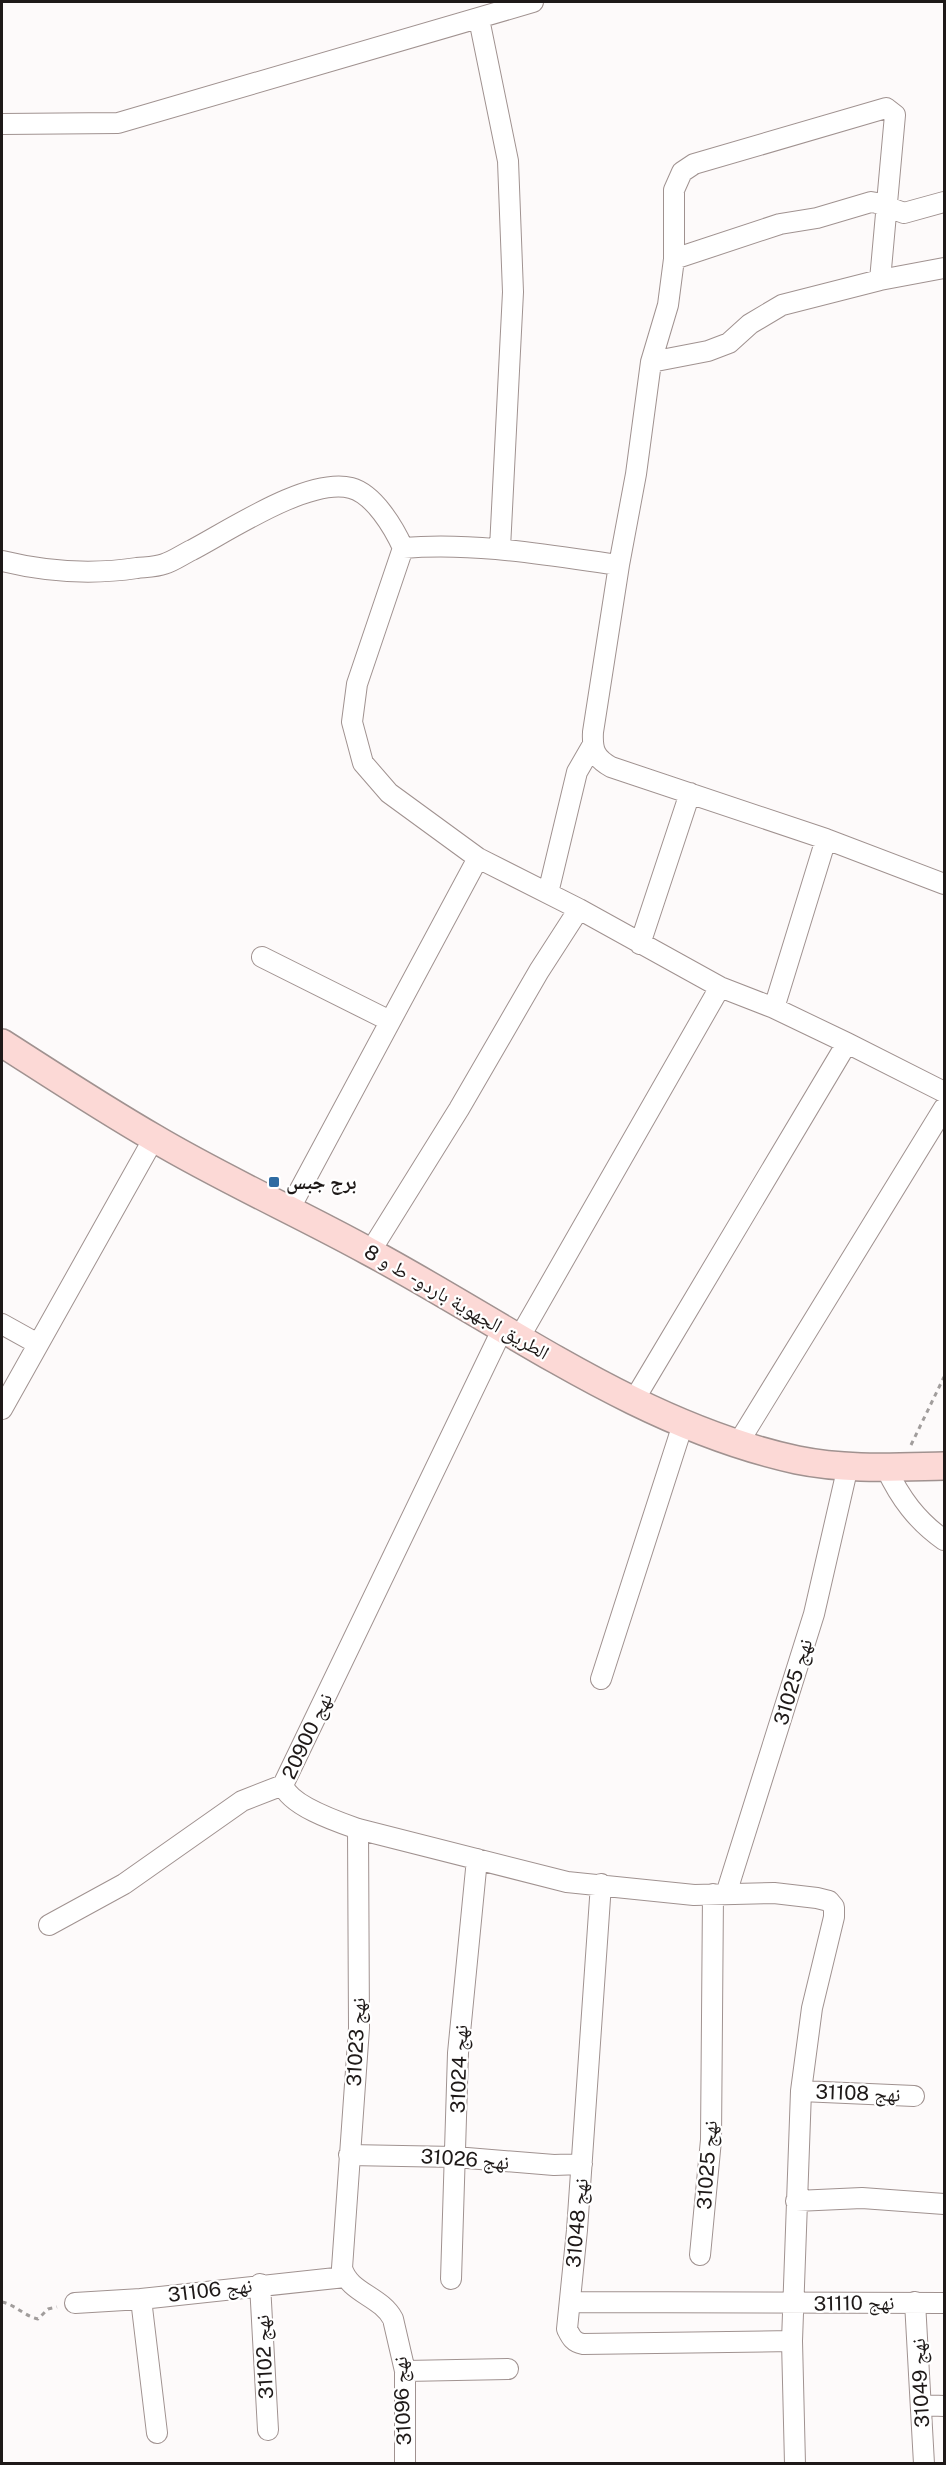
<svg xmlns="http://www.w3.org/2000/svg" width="946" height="2465" viewBox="0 0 946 2465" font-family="'Public Sans','Noto Naskh Arabic',sans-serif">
<rect width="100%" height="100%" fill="#fdfafa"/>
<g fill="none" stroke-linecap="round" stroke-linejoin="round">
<defs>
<path id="minor" d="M479,19l29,142 5,131 -13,256
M2,124l116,-1 415,-121
M674,259v-69l8,-18 12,-8 192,-56 9,7 -15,165
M651,362l57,-11 21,-8 21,-19 32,-19 98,-25 64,-12
M403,548c72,-6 144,7 216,17l-26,167c-1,18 2,26 18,35l215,72 118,45
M2,561c45,11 89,14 135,7 9,-1 19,-1 27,-4 10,-3 19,-10 28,-14 38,-20 117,-73 159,-62 23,6 43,40 52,60l-46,136 -5,38 11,41 26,30 89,65 101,51 141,78 54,21 73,35 97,49
M619,565l17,-91 15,-112 17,-57 6,-46 106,-35 37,-6 54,-16 6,1 27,10 40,-11
M548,893l29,-121 15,-26
M640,944l50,-151
M262,957l128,64
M774,1008l52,-169
M289,1210l189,-352
M370,1252l89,-143 80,-138 40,-62
M2,1324l36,20
M502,1330l-219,455c7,21 55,37 75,44l209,53 127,13 80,-2 43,5 12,3 5,6v10l-22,91 -11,83 -9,250 3,123
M518,1340l202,-353
M634,1400l213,-357
M2,1409l152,-271
M737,1445l207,-337
M886,1468c14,30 31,53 58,72
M601,1679l82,-255
M358,1829l1,199 -17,240c7,25 39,28 51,51l12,52v93
M601,1884l-24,346 -10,99c4,8 6,13 16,15l209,-3
M726,1894l88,-280 34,-148
M49,1925l75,-41 118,-83 41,-16
M801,2091l113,5
M349,2155l106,2 99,8 28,-1
M796,2201l66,-3 82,6
M700,2255l11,-115 2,-246
M451,2279l7,-226 19,-194
M260,2284l8,146
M141,2299l16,134
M570,2302l374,1
M915,2302l9,162
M75,2303l66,-4 204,-22
M405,2371l103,-2
M921,2405l23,1"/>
<path id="secondary" d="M2,1043c50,32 100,65 152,95 69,41 143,74 214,113 140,75 272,175 429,209 49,10 98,7 147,6"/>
</defs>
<!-- minor casing -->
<use href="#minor" stroke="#a09290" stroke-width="22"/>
<!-- secondary casing -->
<use href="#secondary" stroke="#a09290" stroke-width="30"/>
<!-- path -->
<path stroke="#a19d9c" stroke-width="3" stroke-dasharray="4.5 4.5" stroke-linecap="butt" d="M911,1445l33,-68
M2,2302c14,3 22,14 36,17l10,-10 9,-2"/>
<!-- minor -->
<use href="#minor" stroke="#fff" stroke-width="20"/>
<!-- secondary -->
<use href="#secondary" stroke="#fcd9d6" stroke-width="27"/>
</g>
<!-- markers -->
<rect fill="#2e6ba2" stroke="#fff" stroke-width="2" x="268" y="1176" width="12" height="12" rx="3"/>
<g text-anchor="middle" stroke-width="4.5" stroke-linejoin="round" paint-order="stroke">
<!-- poi labels -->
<g font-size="20" font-weight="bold" fill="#1e1918" stroke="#fff" text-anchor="start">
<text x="286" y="1189">برج جبس</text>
</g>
<!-- street labels -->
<g font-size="20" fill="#1e1918" stroke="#fff">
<text transform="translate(457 1302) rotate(30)" y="7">الطريق الجهوية باردو - ط و 8</text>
<text transform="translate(793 1682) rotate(-73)" y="7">نهج 31025</text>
<text transform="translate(307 1736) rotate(-65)" y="7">نهج 20900</text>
<text transform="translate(356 2042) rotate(-87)" y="7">نهج 31023</text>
<text transform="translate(459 2069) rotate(-88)" y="7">نهج 31024</text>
<text transform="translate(858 2093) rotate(2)" y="7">نهج 31108</text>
<text transform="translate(465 2159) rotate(4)" y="7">نهج 31026</text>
<text transform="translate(707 2165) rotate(-86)" y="7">نهج 31025</text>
<text transform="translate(577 2223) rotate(-85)" y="7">نهج 31048</text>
<text transform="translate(210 2290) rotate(-7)" y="7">نهج 31106</text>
<text transform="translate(854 2303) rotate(-1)" y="7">نهج 31110</text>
<text transform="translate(264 2357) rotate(-93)" y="7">نهج 31102</text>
<text transform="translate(920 2383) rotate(-93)" y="7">نهج 31049</text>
<text transform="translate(402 2401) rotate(-93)" y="7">نهج 31096</text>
</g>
</g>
<!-- border -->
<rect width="946" height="2465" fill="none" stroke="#1e1918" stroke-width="6"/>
</svg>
